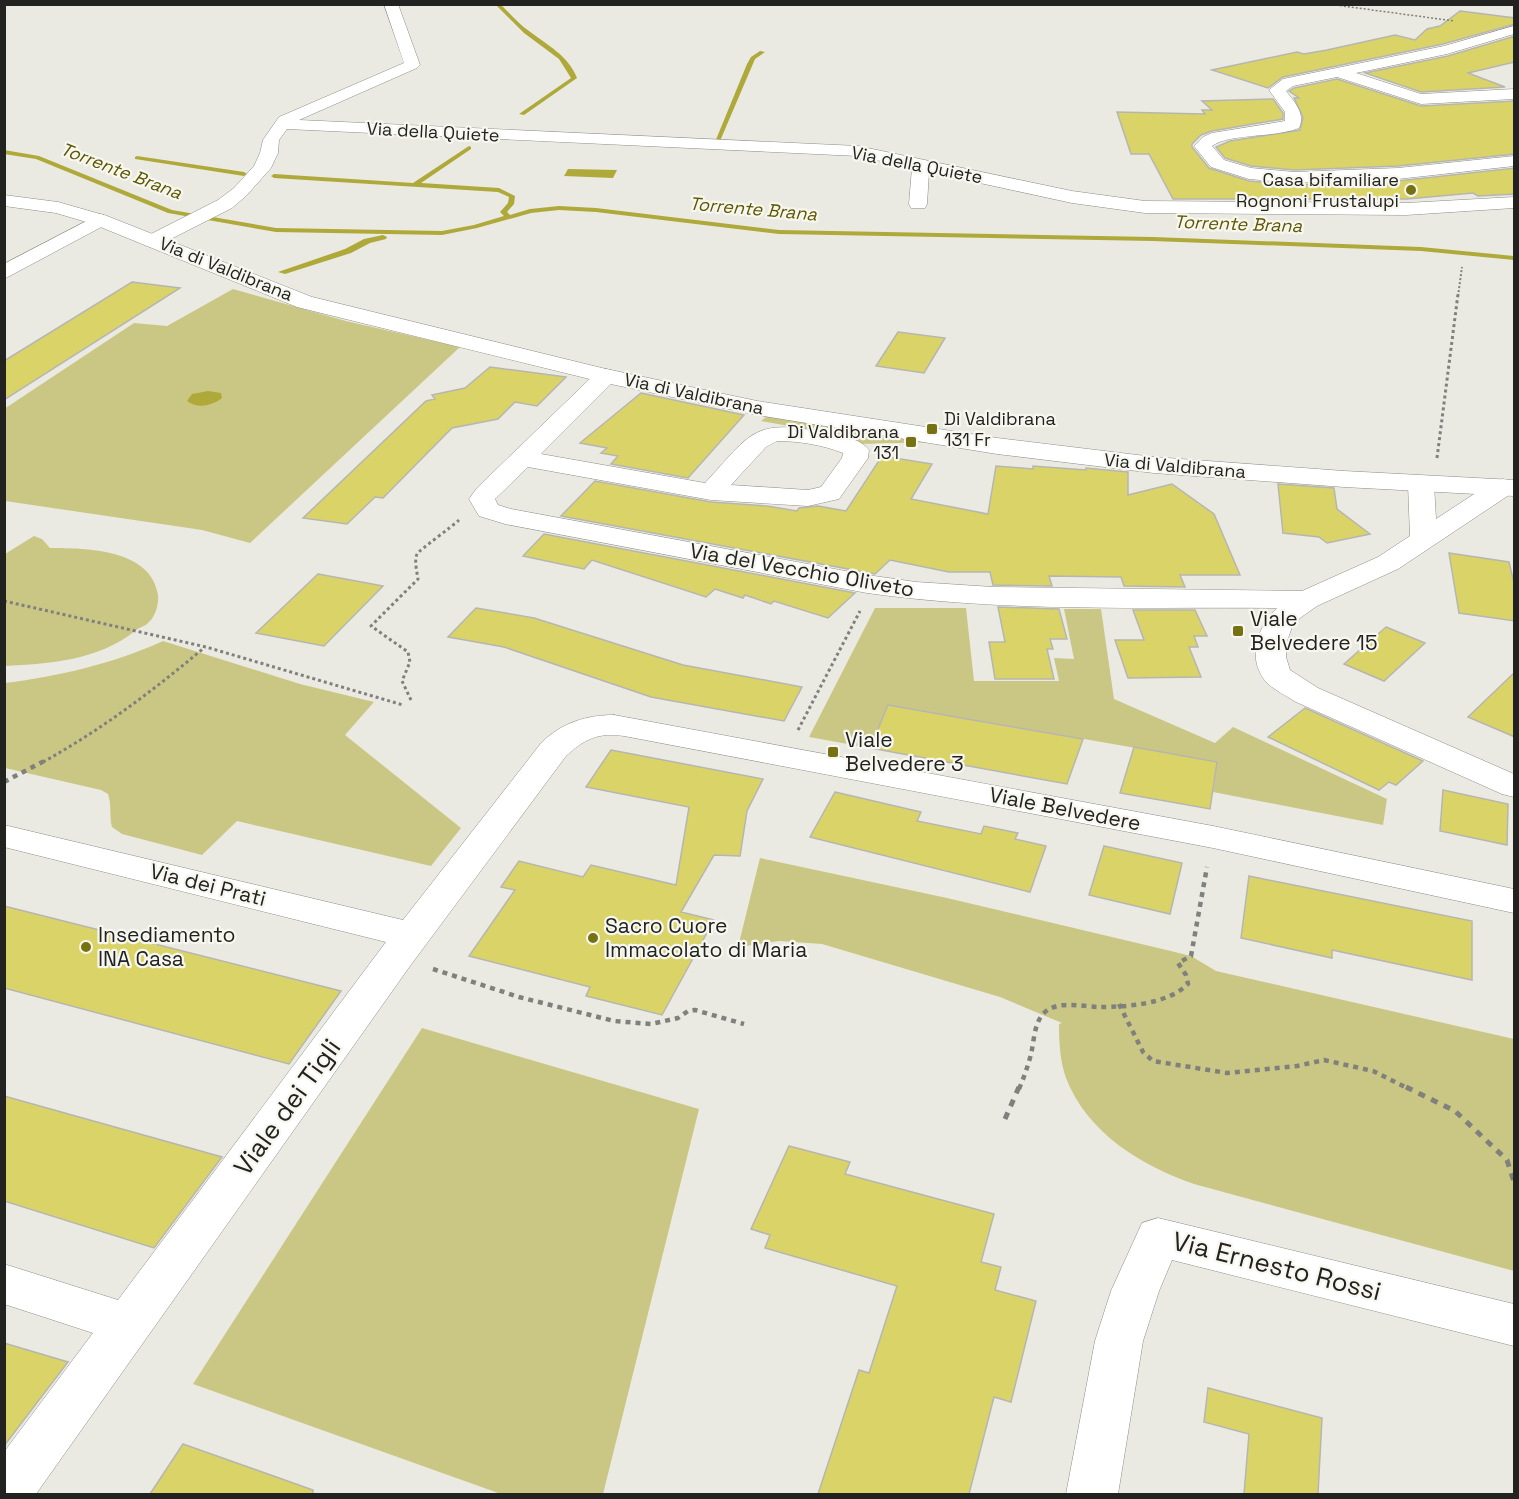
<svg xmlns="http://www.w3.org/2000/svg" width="1519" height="1499" viewBox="0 0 1519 1499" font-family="'Space Grotesk',sans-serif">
<rect width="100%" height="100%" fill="#eaeae3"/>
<!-- green -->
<path fill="#cac785" d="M233,289l113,32 114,26 -210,196 -48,-13 -197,-29 -1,-92 130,-86 33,3z
M771,413l168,29 -81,2 -40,-13 -57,-10z
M34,536l8,3 8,9c37,0 101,1 108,47 1,10 -3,23 -11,29 -4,3 -9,4 -12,7 -36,29 -86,33 -130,35v-112z
M875,608h91l8,73h85l-5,-23 20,1 -10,-50h37l13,90 101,44 18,-16 154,72 -4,26 -170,-33 4,-30 -329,-57 -18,43 -61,-11z
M163,641l137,43 74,18 -29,33 116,93 -30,38 -194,-45 -35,34 -80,-21 -10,-7c-3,-11 0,-22 -4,-33l-7,-4 -96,-22v-85c54,-7 108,-19 158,-42z
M760,858l187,40 228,54 16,4 25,15 298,68v232l-320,-87c-52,-18 -107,-51 -128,-106 -6,-17 -7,-36 -7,-54l3,-1 -62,-26 -178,-53 -43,-3 -41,6z
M422,1028l277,81 -96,385h-102l-308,-110z"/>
<!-- water -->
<path fill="#afa93a" d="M568,169l49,1 -4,8 -49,-2z
M208,391l13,2 1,5c-10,8 -25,11 -35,3l5,-7z"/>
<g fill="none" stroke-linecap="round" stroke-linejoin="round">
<!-- stream -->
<path fill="#afa93a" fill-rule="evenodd" d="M495,4h5c10,9 18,20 29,27 18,14 39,24 48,47l-53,37 -5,-1 52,-36 -12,-19 -35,-26z
M760,51l5,1 -10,7 -35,82 -5,1 32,-78 4,-7z
M469,146l2,1v2l-50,34 78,5 16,8 -1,8 -7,8 3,3 20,-6 29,-3 37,2 183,22 374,7 268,10 93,9v4l-93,-9 -268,-10 -374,-7 -183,-22 -37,-2 -28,3 -54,15 -35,7 -166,-3 -108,-19 -132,-54 -32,-5v-4l35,6 133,54 104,18 166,3 32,-6 30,-9 -4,-4 8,-9 1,-6 -11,-5 -224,-14 -3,-2 3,-2 139,9z
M137,156l107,16 3,2 -3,2 -109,-17v-2z
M383,235l4,2 -1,2 -16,4 -19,10 -66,21 -7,-2 67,-23 19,-10z"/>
</g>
<!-- building -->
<path fill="#dad468" stroke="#b6b6b0" stroke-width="1.5" d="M1460,11l55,7v6l-72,20 -160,33 -15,11 -56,-18 85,-18 7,2 23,-4 68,-15 20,5 12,-11 13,-3z
M1515,36v26l-47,11 37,14 -84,5 -56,-19 83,-17z
M1337,79l84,27 94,-5v53l-117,12 -104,4 -43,-4 -26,-8 -9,-11 14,-6 70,-11 3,-13 -9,-19h5l-10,-7 5,-3z
M1273,99l10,14v6l-71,12 -11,4 -9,9v3l17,21 40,13 45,4 104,-4 117,-13v26l-37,2 -5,-3 -66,6h-234l-24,-45h-18l-14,-42 88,2 -3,-4h10l-10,-9z
M132,282l48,6 -176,112v-39z
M898,332l47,6 -21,35 -48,-7z
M490,367l76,10 -29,29 -22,-4 -17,17 -46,9 -69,70 -8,-1 -28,27 -44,-6 123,-117 9,-2 -3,-4 33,-7z
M641,393l103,22 -56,63 -77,-14 7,-8 -17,-3 6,-5 -27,-5z
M882,456l50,8 -21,35 77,15 8,-48 37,3v-3l53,4v-2l42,4v23l44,-11 42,30 26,61h-60l5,12 -61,-1 -3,-9 -72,-1 3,10 -59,-1 -3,-13h-41l-59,-12 -15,14 -314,-58 34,-35 116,21 56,4 30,5 2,-3 19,-2 28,5z
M1278,484l56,4 3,21 33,25 -43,9 -8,-6 -36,-4z
M544,534l311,59 -27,25 -54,-17 -3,3 -26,-9 -2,3 -28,-9 -9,8 -114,-37 -8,9 -61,-13z
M1449,553l60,9 6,25v34l-56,-8z
M318,574l65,12 -59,60 -68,-13z
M998,607l61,2 8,30h-17l3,10h-6l7,30h-59l-6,-37h16z
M476,608l58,10 149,47 119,22 -18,34 -133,-24 -147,-50 -56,-10z
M1133,610h62l12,26h-13l4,11h-9l12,30 -73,1 -13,-38h29z
M1386,627l39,16 -41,38 -40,-17z
M1515,672v65l-47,-20z
M888,705l85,15 110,19 -16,45 -197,-36z
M1305,708l118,53 -27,24 -7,-3 -10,8 -111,-53z
M1134,747l83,15 -7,47 -90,-16z
M611,750l152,29 -16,32 -7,45 -26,-1 -33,57 33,8 -52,95 -76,-19 4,-9 -121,-31 46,-66 -14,-3 18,-26 64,16 8,-12 85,20 13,-78 -103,-20z
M1443,790l65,14 -1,41 -67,-14z
M835,792l86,20 -4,9 64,13 3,-8 34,7 -3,6 31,7 -16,46 -220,-55z
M1104,846l78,17 -12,51 -81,-19z
M1249,876l223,45v59l-140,-30v8l-91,-20z
M4,906l337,85 -52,73 -285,-76z
M4,1096l218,61 -68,91 -150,-47z
M789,1146l61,16 -5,12 149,40 -13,48 20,5 -6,23 41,11 -25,101 -17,-5 -25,97h-151l41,-124 10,3 28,-87 -132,-38 5,-13 -19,-6z
M4,1343l64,19 -64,84z
M1208,1388l114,30 -4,76h-74l5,-60 -45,-12z
M183,1444l130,46v4h-163z"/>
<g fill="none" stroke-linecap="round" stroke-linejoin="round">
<defs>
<path id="minor" d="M384,4h14l22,61 -3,3 -118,52 559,26 214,45 73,10 261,2 108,-6v11l-108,7 -261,-2 -73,-10 -143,-31 -2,32 -2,4h-14l-2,-4 3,-36 -54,-12 -571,-27 -8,11 -1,13 -7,15 -25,28 -14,12 -71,36h-14l-3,-4 3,-4 71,-36 16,-12 20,-22 6,-13 3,-13 16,-23 125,-54z
M1514,26v8l-67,20 -91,19 65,21 93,-5v10l-93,5 -84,-27 -44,9 -7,5c8,11 20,22 13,37 -25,10 -69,5 -87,18l12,14 27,8 43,4 104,-4 116,-12v10l-116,13 -104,4 -45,-4 -38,-12 -17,-21 9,-9 9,-4 73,-12v-9l-16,-22 14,-11 161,-33z
M100,214l7,2 3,4 -3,4 -103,55v-15z
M606,369l8,2 4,5 -4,5 -73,73 164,29c47,-51 48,-65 122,-50 14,3 33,5 42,17l-1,8 -29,41 -31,7 -97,-6 -183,-33 -33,32 3,6 13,4 356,66 49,7 77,5 309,4 76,-34 32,-21 -2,-52 4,-6 9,-2 9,2 4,6 2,35 58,-38 9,-2 9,2 2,4 -2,8 -114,76 -81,37 -17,12 -8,9 -5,14 -1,16 4,13 28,18 196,86v23l-12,-3 -206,-92c-9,-6 -20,-11 -28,-18 -22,-23 -12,-56 9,-76 -137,-1 -275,4 -410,-15l-362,-69 -26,-8 -10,-17 8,-11 121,-117zM777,441c22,0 46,4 66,12l-1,5 -21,29 -13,3 -77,-5 35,-38z
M614,715l599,111 301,63v24l-301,-65 -589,-112c-25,-4 -40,3 -58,20l-156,210 -374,528h-32v-42l89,-119 -89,-29v-40l114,36 268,-358 -382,-95v-22l399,95 139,-178c20,-19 44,-27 72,-27z
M1158,1218l356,86v42l-342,-86 -13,31 -16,50 -25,153h-52l29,-153 16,-50 31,-68z"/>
<path id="tertiary" d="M4,195l54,7 49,14 205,81 294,72 151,32 240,37 157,19 190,14 170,9v16l-170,-9 -190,-14 -157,-19 -240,-39 -151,-32 -309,-76 -204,-83 -37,-11 -52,-7z"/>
</defs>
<!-- minor casing -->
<use href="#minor" stroke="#8d8d87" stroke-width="1"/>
<!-- tertiary casing -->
<use href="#tertiary" stroke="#8d8d87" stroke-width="1"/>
<!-- path-far4 -->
<path stroke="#80807c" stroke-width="1.5" stroke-dasharray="2 2" stroke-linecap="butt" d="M1328,4l126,17"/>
<!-- path-far3 -->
<path stroke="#80807c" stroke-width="2" stroke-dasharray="2 2" stroke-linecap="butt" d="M1458,296l4,-29"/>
<!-- path-far2 -->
<path stroke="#80807c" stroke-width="3" stroke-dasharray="3 3" stroke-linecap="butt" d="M1437,458l21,-164
M4,601l202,46 197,58
M411,700l-9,-19 8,-19 -2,-10 -37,-26 47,-47c-1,-7 -4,-18 -1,-25 1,-3 36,-28 42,-34
M798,730l62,-119
M43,762c58,-32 111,-72 162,-115"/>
<!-- path-far1 -->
<path stroke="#80807c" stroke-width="4.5" stroke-dasharray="5 5" stroke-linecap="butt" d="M4,782l42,-22
M433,969l86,28 95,24 37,3 27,-6 10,-7 7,-1 49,14
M1119,1004l24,48 10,9 74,12 70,-7 27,-6 49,11 36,18
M1019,1089c5,-12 9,-23 12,-35 3,-12 3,-30 12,-40 14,-15 39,-7 57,-7 27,0 68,-3 88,-23l-2,-9 -8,-12 13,-7 16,-89"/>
<!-- path -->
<path stroke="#80807c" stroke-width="5" stroke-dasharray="7 7" stroke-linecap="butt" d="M1406,1087l49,24 52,49 7,22
M1005,1119l14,-32"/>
<!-- minor -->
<use href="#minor" fill="#fff" fill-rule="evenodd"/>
<!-- tertiary -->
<use href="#tertiary" fill="#fff" fill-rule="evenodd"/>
</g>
<!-- markers -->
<g fill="#767113" stroke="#f7f7f0" stroke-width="2">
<circle cx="1411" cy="190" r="6"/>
<rect x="926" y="423" width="12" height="12" rx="3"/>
<rect x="905" y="436" width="12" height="12" rx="3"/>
<rect x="1232" y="625" width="12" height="12" rx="3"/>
<rect x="827" y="746" width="12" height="12" rx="3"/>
<circle cx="593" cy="938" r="6"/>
<circle cx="86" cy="947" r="6"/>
</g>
<g text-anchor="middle" stroke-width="4.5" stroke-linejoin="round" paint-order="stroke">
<!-- far-street labels -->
<g font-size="18" fill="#222220" stroke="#f7f7f0">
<text transform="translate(433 132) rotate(3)" y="6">Via della Quiete</text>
<text transform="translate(917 165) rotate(11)" y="6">Via della Quiete</text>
<text transform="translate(226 269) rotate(22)" y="6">Via di Valdibrana</text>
<text transform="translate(694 394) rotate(12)" y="6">Via di Valdibrana</text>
<text transform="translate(1175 466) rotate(5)" y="6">Via di Valdibrana</text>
</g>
<!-- far-water labels -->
<g font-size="18" font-style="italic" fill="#5c5700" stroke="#f7f7f0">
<text transform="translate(121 171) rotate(21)" y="6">Torrente Brana</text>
<text transform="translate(753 209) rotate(5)" y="6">Torrente Brana</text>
<text transform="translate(1238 224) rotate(2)" y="6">Torrente Brana</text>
</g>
<!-- far-poi labels -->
<g font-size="18" fill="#222220" stroke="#f7f7f0" text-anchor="end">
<text x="1399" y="186">Casa bifamiliare<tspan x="1399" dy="21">Rognoni Frustalupi</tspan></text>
<text x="944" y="425" text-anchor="start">Di Valdibrana<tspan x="944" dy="21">131 Fr</tspan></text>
<text x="899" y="438">Di Valdibrana<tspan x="899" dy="21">131</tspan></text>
</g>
<!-- street labels -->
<g font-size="21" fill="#222220" stroke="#f7f7f0">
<text transform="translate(802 570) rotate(10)" y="7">Via del Vecchio Oliveto</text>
<text transform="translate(1065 809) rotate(11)" y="7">Viale Belvedere</text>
<text transform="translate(208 885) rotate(14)" y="7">Via dei Prati</text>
</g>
<!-- poi labels -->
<g font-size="21" fill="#222220" stroke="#f7f7f0" text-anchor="start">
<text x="1250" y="626">Viale<tspan x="1250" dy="24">Belvedere 15</tspan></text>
<text x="845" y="747">Viale<tspan x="845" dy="24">Belvedere 3</tspan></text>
<text x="605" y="933">Sacro Cuore<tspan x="605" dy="24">Immacolato di Maria</tspan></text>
<text x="98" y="942">Insediamento<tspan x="98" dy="24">INA Casa</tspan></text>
</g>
<!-- near-street labels -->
<g font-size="26" fill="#222220" stroke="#f7f7f0">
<text transform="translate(287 1107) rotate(-54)" y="9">Viale dei Tigli</text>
<text transform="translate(1277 1266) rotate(14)" y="9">Via Ernesto Rossi</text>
</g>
</g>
<!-- border -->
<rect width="1519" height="1499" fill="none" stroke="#222220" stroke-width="12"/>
</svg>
